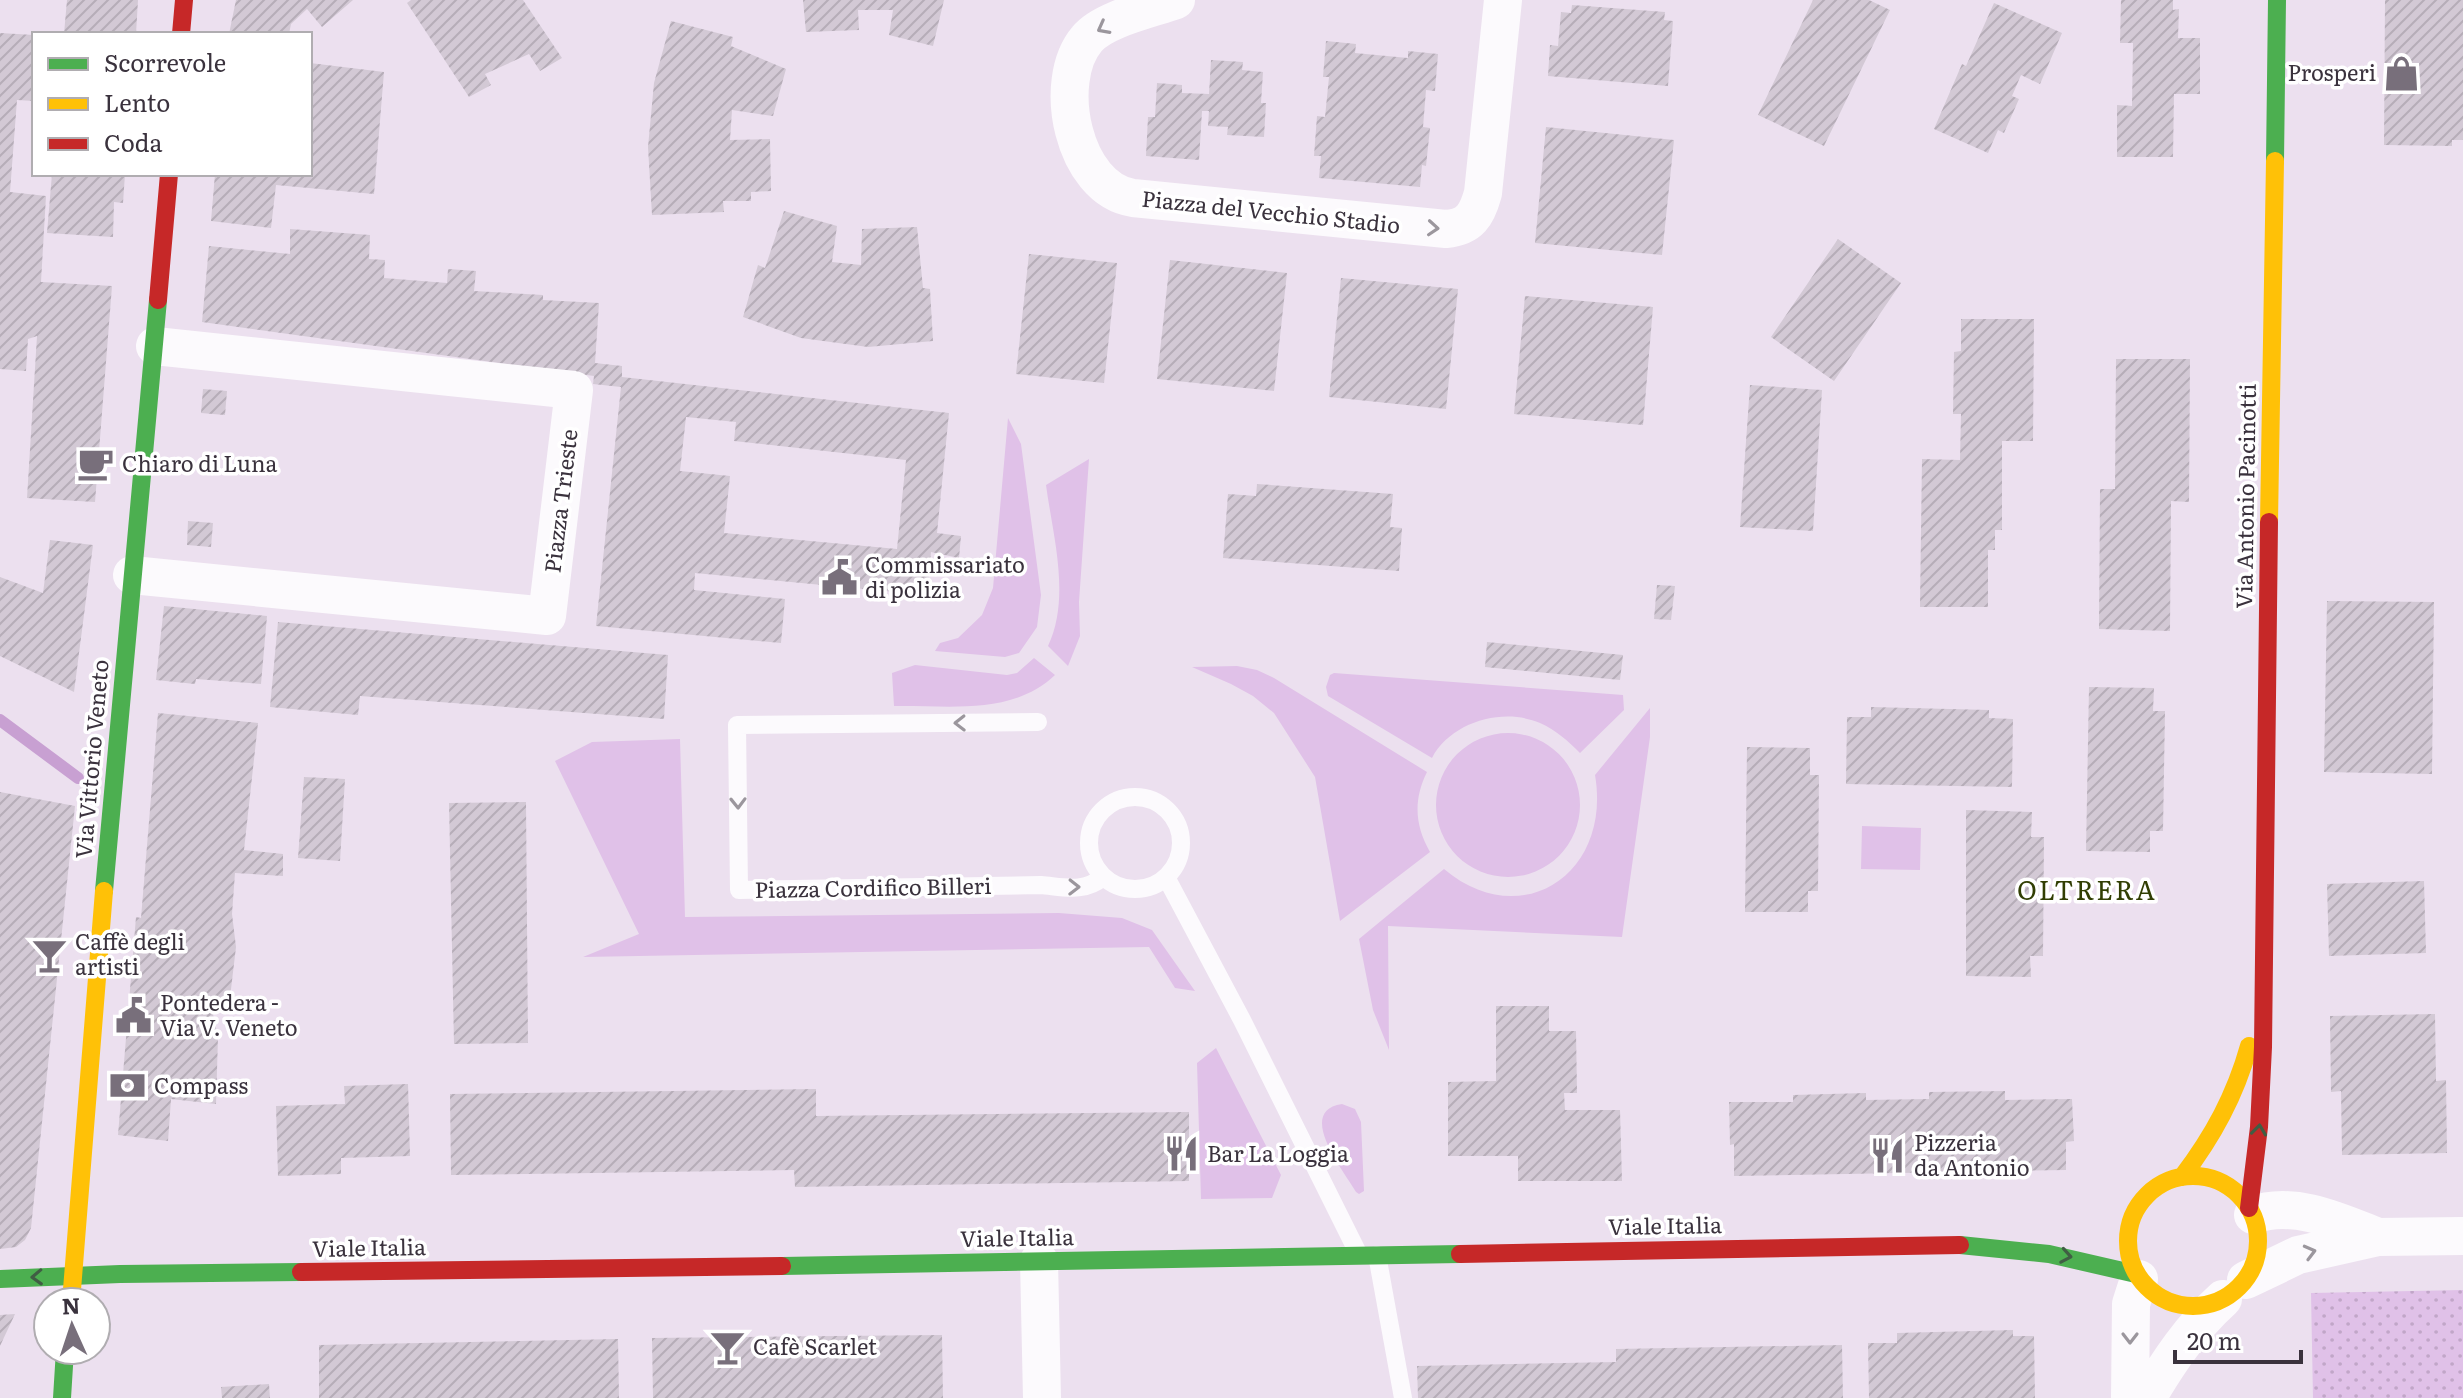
<svg xmlns="http://www.w3.org/2000/svg" width="2463" height="1398" viewBox="0 0 2463 1398" font-family="Literata,serif">
<defs>
<pattern id="park-dots" width="8" height="8" patternUnits="userSpaceOnUse" patternTransform="scale(2)"><rect width="8" height="8" fill="#e0c1e8"/><path d="M2 2h.1M6 6h.1" fill="none" stroke="#c1a6c8" stroke-width="1.8" stroke-linecap="round"/></pattern>
<pattern id="building-hatch" width="6" height="6" patternUnits="userSpaceOnUse" patternTransform="scale(2)"><rect width="6" height="6" fill="#d3c9d5"/><path d="M-1 1l2-2M0 6l6-6M5 7l2-2" fill="none" stroke="#b6adb8"/></pattern>
</defs>
<rect width="100%" height="100%" fill="#ece0ef"/>
<!-- grass -->
<path fill="#e0c1e8" d="M1008,418l13,26 20,151 -4,32 -18,26 -14,4 -70,-6 5,-8 18,-5 24,-23 11,-27z
M1089,459l-10,143 1,34 -12,30 -20,-20c23,-49 5,-109 -2,-161z
M1034,658l21,17c-43,41 -107,30 -161,31l-2,-33 23,-8 92,10 10,-2z
M1237,666l20,4 17,8 153,94c-14,28 -12,54 3,80l-90,69 -25,-144 -41,-64 -21,-17 -22,-12 -39,-17z
M1334,673l289,22 1,15 -44,43c-12,-12 -24,-23 -40,-30 -37,-16 -89,-1 -108,35l-104,-62 -2,-9 4,-12z
M1650,708v29l-28,200 -234,-11 1,124 -16,-40 -14,-71 85,-70c77,65 168,5 151,-94z
M1436 805a72 72 0 1 1 144 0a72 72 0 1 1-144 0Z
M680,739l5,178 374,-4 63,5 30,12 43,61 -20,-3 -26,-41 -566,10 56,-23 -84,-173 37,-19z
M1862,826l59,2 -1,42 -59,-1z
M1216,1048l65,127 -9,23 -71,1 -4,-136z
M1342,1104l13,5 6,13 3,69 -5,3 -3,-2c-12,-21 -61,-81 -14,-88z"/>
<!-- park -->
<path fill="url(#park-dots)" d="M2463,1290v108h-150l-2,-105z"/>
<g fill="none" stroke-linecap="round" stroke-linejoin="round">
<!-- stream -->
<path stroke="#c8a0d2" stroke-width="12" d="M0,720l78,58"/>
</g>
<!-- building -->
<path fill="url(#building-hatch)" fill-rule="evenodd" d="M67,0h71l-2,34h-72z
M236,0h117l-31,27 -15,-18 -16,15 -2,10h-60z
M411,0h112l39,58 -22,13 -11,-17 -44,20 6,11 -22,12 -62,-94z
M803,0h141l-11,46 -44,-11 4,-25h-35l1,20 -53,2z
M1813,0h56l21,10 -66,136 -66,-31z
M2121,0h52v10l6,-1 -1,29h22v56h-26l-1,63h-56v-52l15,1 1,-63h-13z
M2385,0h78v140h-11v6l-68,-1z
M1994,3l68,30 -22,51 -19,-9 -9,21 7,3 -15,34 -6,-3 -10,23 -54,-24 28,-65 4,2z
M1572,5l93,7 -1,8 9,1 -5,65 -120,-10 2,-31 8,1 3,-34 10,1z
M671,21l62,16 -2,9 55,23 -13,47 -41,-6 -2,30 40,-1 1,52 -20,1v9h-28l1,11 -72,3 -4,-68 6,-64z
M0,33l34,2v66l-17,-1 -7,92 36,4 -5,86 71,4 -17,216 -68,-4 10,-162 -9,3 -2,32 -26,-2z
M1326,41l30,3 -1,9 53,5v-7l30,3 -3,37 -9,-1 -3,37 7,1 -4,38 -4,-1 -2,22 -101,-9 2,-22h-7l3,-40 8,1 4,-40h-6z
M1211,60l32,2 -1,8 21,2 -2,31h5l-2,34 -37,-2 1,-8 -20,-1 1,-15h-7l-3,49 -53,-4 2,-39h7l2,-34 25,2v8l27,1z
M310,63l74,9 -10,122 -98,-9 -5,43 -60,-7 4,-47h95z
M1546,127l128,13 -12,115 -127,-12z
M52,174h73l-2,29 -9,-1 -1,35 -66,-4z
M784,211l53,15 -5,36 29,3 1,-36 55,-2 6,61 7,1 3,52 -65,6 -67,-9 -58,-21 15,-52 7,3z
M290,229l80,6 -1,24 16,1 -1,18 63,5 1,-14 28,2 -2,20 69,4v5l56,3 -4,60 27,3v11l327,36 -12,120 24,3 -2,22 -28,-6 -4,43 -232,-22 -1,17 91,9 -4,44 -185,-17 25,-239 -28,-3 1,-8 -392,-54 7,-76 81,8zM686,417l50,5 -2,19 172,19 -9,89 -173,-16 6,-57 -50,-5z
M1838,239l63,44 -67,98 -63,-44z
M1029,254l88,9 -13,120 -88,-9z
M1170,260l117,13 -13,118 -117,-12z
M1341,278l117,11 -12,120 -117,-12z
M1525,296l128,11 -10,118 -129,-11z
M1961,319h73l-1,122h-31v89h-7v20h-7v57h-68l2,-148 38,1 1,-46h-8l1,-62 7,-1z
M2116,359h74l-1,143 -18,-1 -1,130 -71,-2 1,-140h15z
M1750,385l72,5 -9,141 -73,-4z
M203,389l24,2 -2,24 -24,-2z
M1257,484l136,10 -3,33 12,1 -3,43 -176,-13 5,-64 28,2z
M188,521l25,2 -2,24 -24,-2z
M50,540l43,5 -19,147 -74,-36v-79l43,16z
M1657,585l18,1 -4,34 -17,-1z
M2327,601l107,1 -2,172 -108,-2z
M164,606l103,10 -6,68 -65,-5 -1,5 -39,-4z
M278,622l390,33 -4,64 -304,-23 -2,19 -88,-8z
M1487,642l136,13 -3,25 -135,-13z
M2089,687l65,1 -1,23h12l-2,120h-13v21l-64,-1z
M1871,707l118,3v8l24,1 -1,68 -166,-3 1,-67h24z
M158,713l100,10 -14,127 39,4v22l-48,-3 -3,41 4,33 -7,59 -16,8 5,23 -2,67 -45,-5 -3,42 -50,-6 18,-218 5,1z
M1747,747l63,1v27h9l-1,116h-10v21h-63z
M304,777l41,2 -5,82 -42,-3z
M0,792l75,14 -44,422 -6,12 -9,7 -16,2z
M526,802l2,241 -74,1 -5,-241z
M1966,810l66,2 -1,25h13l-1,119h-13l1,21 -65,-1z
M2424,881l2,72 -97,3 -2,-72z
M1496,1006h53v25h27l1,62h-13l1,17h55l2,71h-104v-25h-70v-74l48,-1z
M2435,1014l1,67 10,-1 1,73 -105,2 -1,-64 -10,1 -1,-76z
M408,1084l2,72 -69,2v16l-63,2 -2,-70 69,-2 -1,-18z
M816,1089v27l373,-4v69l-394,6 -1,-17 -343,5 -1,-81z
M2005,1091v9l67,-1 2,42 -8,1v28l-332,6v-32l-4,1 -1,-43h64v-7l73,-2v7l63,-1v-7z
M15,1314l-15,32v-31z
M2013,1330v6h21l1,62h-166l-1,-55h29v-10z
M942,1335l1,63h-290l-1,-60z
M618,1339l1,59h-300v-53z
M1842,1345l1,53h-425l-1,-32 199,-4v-13z
M269,1384l1,14h-48l-1,-11z"/>
<g fill="none" stroke-linecap="round" stroke-linejoin="round">
<!-- lane -->
<path stroke="#fcfafd" stroke-width="18" d="M1038,722l-301,3 2,165 302,-5c23,2 43,8 62,-8
M1089 843a46 46 0 1 1 92 0a46 46 0 1 1-92 0Z
M1166,877l76,143 117,235
M1377,1255l26,143"/>
<!-- street -->
<path stroke="#fcfafd" stroke-width="38" d="M1176,0c-25,9 -73,19 -89,39 -36,42 -14,150 46,159l313,31c24,-2 31,-14 37,-36l20,-193
M132,575l415,41 27,-226 -419,-44
M2253,1215c41,-15 87,7 125,22
M1039,1261l3,137
M2246,1280l52,-25 80,-18 85,-1
M2130,1398l1,-94 8,-25
M2147,1398c22,-37 44,-70 76,-99"/>
<!-- fast -->
<path stroke="#4caf50" stroke-width="18" d="M2275,161l2,-161
M104,891l54,-591
M1960,1245l89,9 87,20
M782,1266l678,-12
M0,1279l120,-5 181,-2
M62,1398l3,-48"/>
<!-- slow -->
<path stroke="#ffc107" stroke-width="18" d="M2269,522l6,-361
M2128 1241a65 65 0 1 1 130 0a65 65 0 1 1-130 0Z
M2182,1177c31,-41 53,-81 67,-131
M71,1302l33,-411"/>
<!-- jam -->
<path stroke="#c62828" stroke-width="18" d="M181,34l3,-34
M158,300l11,-126
M2249,1208l10,-81 4,-80 6,-525
M1460,1254l500,-9
M301,1272l481,-6"/>
</g>
<!-- one-way arrows -->
<defs><path id="oneway-chevron" d="M-2-3.5L2.5 0L-2 3.5" fill="none" stroke-width="1.6" stroke-linecap="round" stroke-linejoin="round" transform="scale(2)"/></defs>
<g stroke="#9b969d">
<use href="#oneway-chevron" transform="translate(1103 28) rotate(152)"/>
<use href="#oneway-chevron" transform="translate(1433 228) rotate(4)"/>
<use href="#oneway-chevron" transform="translate(960 723) rotate(179)"/>
<use href="#oneway-chevron" transform="translate(738 803) rotate(89)"/>
<use href="#oneway-chevron" transform="translate(1074 887) rotate(1)"/>
<use href="#oneway-chevron" transform="translate(2310 1252) rotate(-15)"/>
<use href="#oneway-chevron" transform="translate(2130 1338) rotate(90)"/>
</g>
<g stroke="#405e44">
<use href="#oneway-chevron" transform="translate(2259 1130) rotate(-83)"/>
<use href="#oneway-chevron" transform="translate(2066 1256) rotate(10)"/>
<use href="#oneway-chevron" transform="translate(37 1277) rotate(178)"/>
</g>
<!-- icons -->
<defs>
<symbol id="shop-bare" viewBox="-9 -9 18 18"><path d="M-5-2.5h2.3a2.7 3.5 0 0 1 5.4 0H5L5.5 6h-11ZM-1.5-2.5h3a1.5 2.3 0 0 0-3 0Z" fill="#786f7b" stroke="#fff" stroke-width="2.5" paint-order="stroke"/></symbol>
<symbol id="cafe-bare" viewBox="-9 -9 18 18"><path d="M-5.5-4.5H6V0H3Q3 3.5 0 3.5H-2.5Q-5.5 3.5-5.5 0ZM3-3.2v2h1.7v-2ZM-6 4.5H4V6H-6Z" fill="#786f7b" stroke="#fff" stroke-width="2.5" paint-order="stroke"/></symbol>
<symbol id="civic-bare" viewBox="-9 -9 18 18"><path d="M-.6-6.5H3V-4.5H.6V-3L4-1V1h2V6H-6V1h2V-1L-.6-3ZM-1.2 2.5V6h2.4V2.5Z" fill="#786f7b" stroke="#fff" stroke-width="2.5" paint-order="stroke"/></symbol>
<symbol id="bar-bare" viewBox="-9 -9 18 18"><path d="M-6-5H6L.8 .8V4.5H3.5V6h-7V4.5H-.8V.8Z" fill="#786f7b" stroke="#fff" stroke-width="2.5" paint-order="stroke"/></symbol>
<symbol id="bank-bare" viewBox="-9 -9 18 18"><path d="M-6-4H6V4H-6ZM0-2.3a2.3 2.3 0 1 0 0 4.6a2.3 2.3 0 1 0 0-4.6Z" fill="#786f7b" stroke="#fff" stroke-width="2.5" paint-order="stroke"/></symbol>
<symbol id="restaurant-bare" viewBox="-9 -9 18 18"><path d="M-5-6h1v4h1v-4h1v4h1v-4h1v5L-1.5 .5V6h-2V.5L-5-1ZM5-6V6H3V1.5H1.5Q1.5-4 5-6Z" fill="#786f7b" stroke="#fff" stroke-width="2.5" paint-order="stroke"/></symbol>
</defs>
<g fill-rule="evenodd">
<use href="#shop-bare" x="2376" y="48" width="51" height="51"/>
<use href="#cafe-bare" x="70" y="438" width="51" height="51"/>
<use href="#civic-bare" x="814" y="552" width="51" height="51"/>
<use href="#bar-bare" x="24" y="930" width="51" height="51"/>
<use href="#civic-bare" x="108" y="990" width="51" height="51"/>
<use href="#bank-bare" x="102" y="1060" width="51" height="51"/>
<use href="#restaurant-bare" x="1156" y="1128" width="51" height="51"/>
<use href="#restaurant-bare" x="1862" y="1130" width="51" height="51"/>
<use href="#bar-bare" x="702" y="1322" width="51" height="51"/>
</g>
<g text-anchor="middle" stroke-width="7" stroke-linejoin="round" paint-order="stroke">
<!-- poi labels -->
<g font-size="22" fill="#3a323d" stroke="#fff" text-anchor="start">
<text x="2376" y="81" text-anchor="end">Prosperi</text>
<text x="122" y="472">Chiaro di Luna</text>
<text x="865" y="573">Commissariato<tspan x="865" dy="25">di polizia</tspan></text>
<text x="75" y="950">Caffè degli<tspan x="75" dy="25">artisti</tspan></text>
<text x="160" y="1011">Pontedera -<tspan x="160" dy="25">Via V. Veneto</tspan></text>
<text x="154" y="1094">Compass</text>
<text x="1914" y="1151">Pizzeria<tspan x="1914" dy="25">da Antonio</tspan></text>
<text x="1207" y="1162">Bar La Loggia</text>
<text x="753" y="1355">Cafè Scarlet</text>
</g>
<!-- street labels -->
<g font-size="22" fill="#3a323d" stroke="#fff">
<text transform="translate(1271 212) rotate(6)" y="8">Piazza del Vecchio Stadio</text>
<text transform="translate(2246 496) rotate(-89)" y="8">Via Antonio Pacinotti</text>
<text transform="translate(561 501) rotate(-83)" y="8">Piazza Trieste</text>
<text transform="translate(92 759) rotate(-85)" y="8">Via Vittorio Veneto</text>
<text transform="translate(873 888) rotate(-1)" y="8">Piazza Cordifico Billeri</text>
<text transform="translate(1665 1226) rotate(-1)" y="8">Viale Italia</text>
<text transform="translate(1017 1238) rotate(-1)" y="8">Viale Italia</text>
<text transform="translate(369 1248) rotate(-1)" y="8">Viale Italia</text>
</g>
<!-- quarter labels -->
<g font-size="26" letter-spacing="2" fill="#313e03" stroke="#fff">
<text x="2087" y="900">OLTRERA</text>
</g>
</g>
<!-- legend -->
<rect x="32" y="32" width="280" height="144" fill="#ffffff" stroke="#b0adb1" stroke-width="2"/>
<rect x="48" y="58" width="40" height="12" fill="#4caf50" stroke="#b0adb1" stroke-width="2"/>
<text x="104" y="72" font-size="24" fill="#3a323d">Scorrevole</text>
<rect x="48" y="98" width="40" height="12" fill="#ffc107" stroke="#b0adb1" stroke-width="2"/>
<text x="104" y="112" font-size="24" fill="#3a323d">Lento</text>
<rect x="48" y="138" width="40" height="12" fill="#c62828" stroke="#b0adb1" stroke-width="2"/>
<text x="104" y="152" font-size="24" fill="#3a323d">Coda</text>
<!-- north arrow -->
<g transform="translate(72 1326) rotate(357)"><circle r="38" fill="#ffffff" stroke="#b0adb1" stroke-width="2"/>
<path d="M0-6L14 30L0 20L-14 30Z" fill="#786f7b"/>
<text y="-12" font-size="22" font-weight="bold" text-anchor="middle" fill="#3a323d">N</text>
</g>
<!-- scale -->
<path d="M2175 1350v12h126v-12" fill="none" stroke="#3a323d" stroke-width="4"/>
<text x="2187" y="1350" font-size="24" fill="#3a323d" stroke="#ffffff" stroke-width="6" paint-order="stroke">20 m</text>
</svg>
